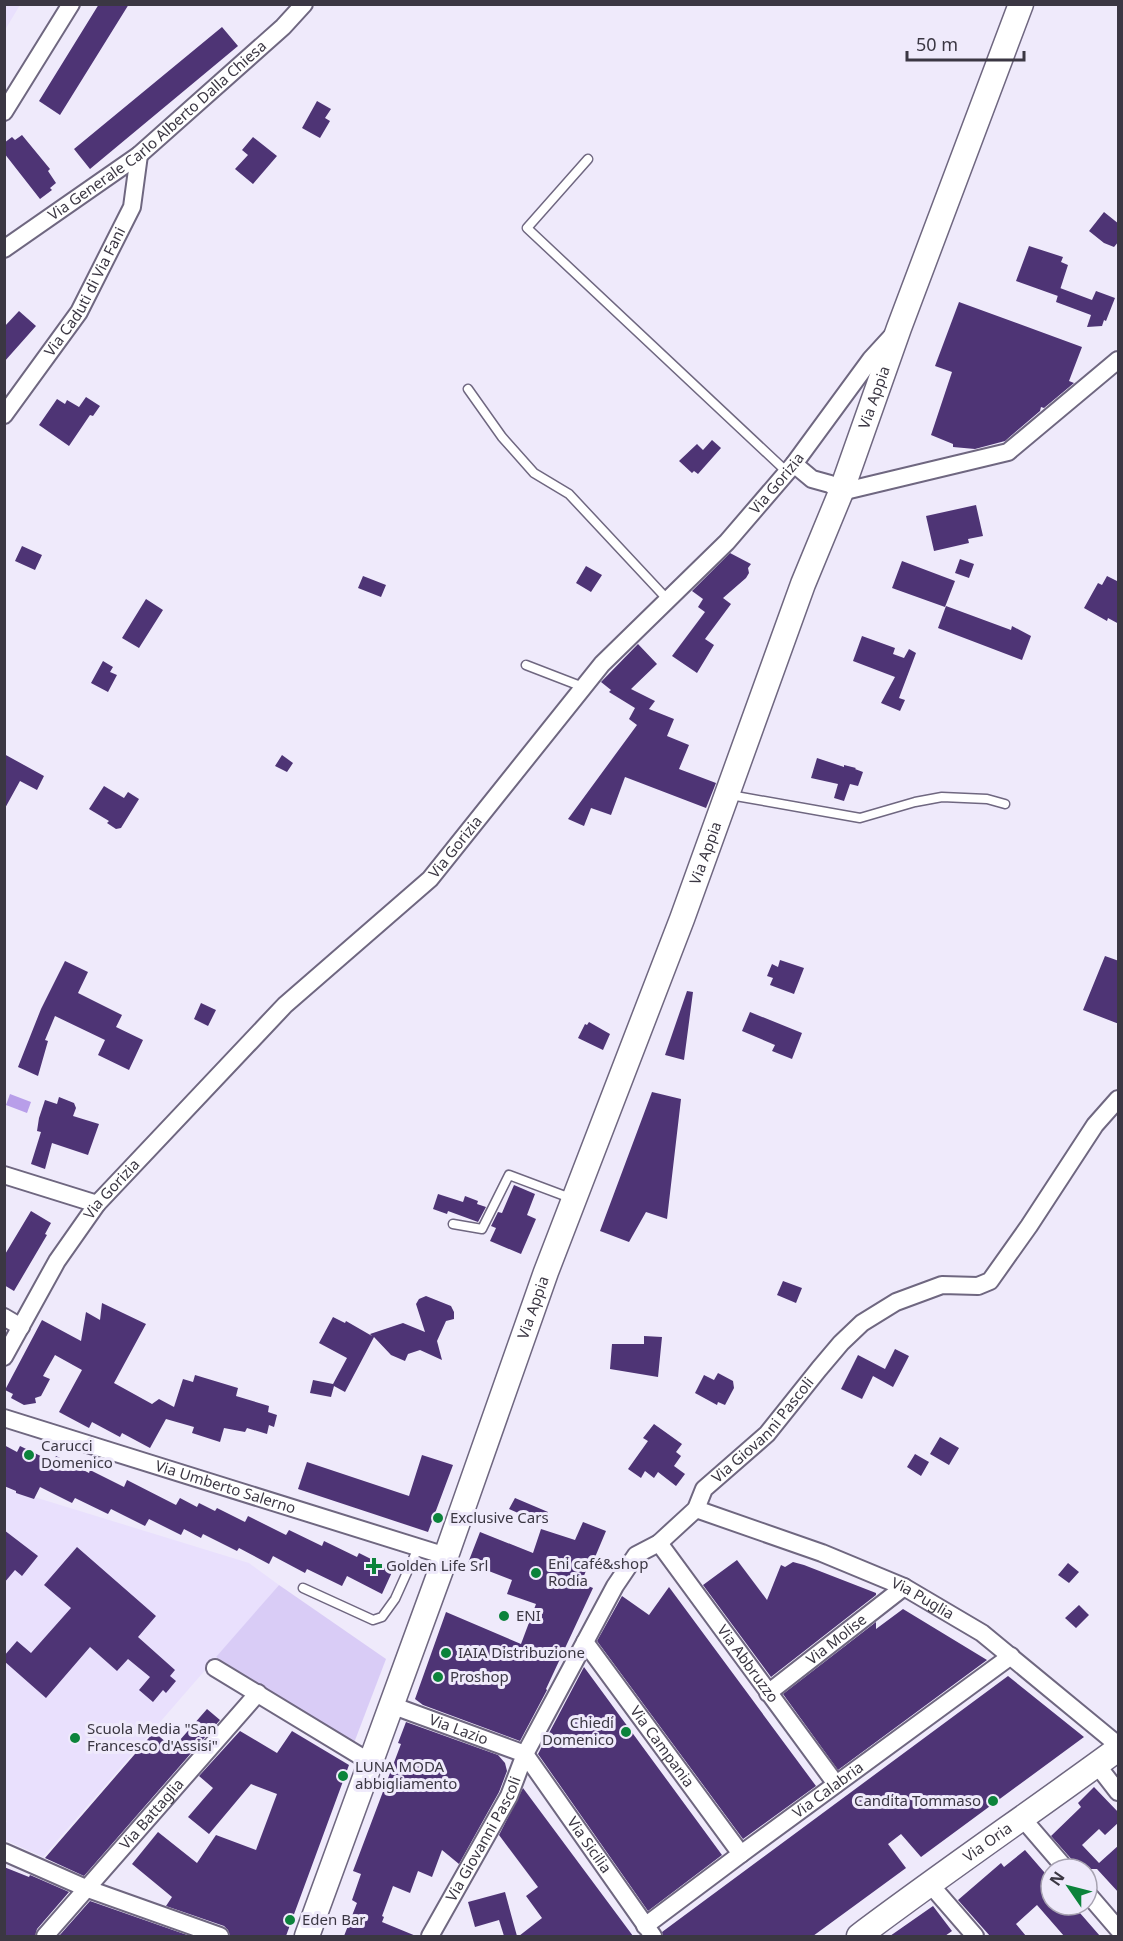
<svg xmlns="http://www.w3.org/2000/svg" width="1123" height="1941" viewBox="0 0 1123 1941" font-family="'Noto Sans',sans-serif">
<rect width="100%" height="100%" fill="#efeafb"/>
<!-- built -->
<path fill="#e9e0fd" d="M5,4l15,1 -15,25 -1,-25z
M5,1488l244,75 30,22 -236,272 -38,-17v-15l2,-4 -3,-2z"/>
<!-- green -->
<path fill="#d9ccf6" d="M279,1585l107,74 -32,84 -138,-86z"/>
<!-- water -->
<path fill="#b89ee9" d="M10,1094l21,8 -4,11 -21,-8z"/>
<!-- building -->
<path fill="#4e3475" d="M99,4h30l-69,111 -21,-14z
M222,27l16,19 -148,123 -16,-20z
M317,101l14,8 -6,9 5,3 -10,17 -18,-10z
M22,135l28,34 -2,2 8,12 -6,5 2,2 -12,9 -36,-46v-10l8,-6 3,3z
M253,137l24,19 -24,28 -18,-15 13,-14 -6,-5z
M1104,212l15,12v17l-5,6 -10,-4 -15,-12z
M1029,246l34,11 -2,5 7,3 -10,31 -42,-15z
M1060,288l32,12 4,-9 19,7 -9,23 -2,-1 -2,6 -15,1 4,-12 -35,-13z
M959,302l123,45 -13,34 5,2 -30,25 -3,-1 -1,4 -35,30 -30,8 -22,-2v-3l-22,-9 21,-63 -17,-6z
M19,311l17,15 -32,36v-35z
M86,397l14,9 -7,10 -3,-1 -21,31 -30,-21 18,-26 8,5 2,-4 12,7z
M712,440l9,8 -23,26 -4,-3 -2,2 -13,-12 18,-17 6,6z
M976,505l7,31 -15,3 1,4 -35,8 -8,-35z
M22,546l20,9 -7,15 -20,-9z
M730,553l21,11 -3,4 1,5 -3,5 -23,20 8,6 -26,35 9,6 -17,28 -25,-17 33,-44 -7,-5 5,-8 -11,-8z
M960,559l14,5 -5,14 -14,-5z
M902,561l53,20 -10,26 -53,-19z
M586,566l16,9 -11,17 -15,-9z
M363,576l23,9 -5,12 -23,-9z
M1107,576l12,6v42l-11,-6 -1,3 -23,-13 14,-25 4,2z
M146,599l17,11 -24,38 -17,-10z
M946,606l65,24 1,-4 19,10 -9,24 -84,-32z
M862,636l33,12 -2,6 11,4 5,-9 7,4 -17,45 6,2 -5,11 -19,-8 14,-26 -42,-16z
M638,644l19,20 -26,25 24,12 -6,8 25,10 -7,17 22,9 -10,24 37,14 -10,25 -81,-31 -14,38 -20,-7 -7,18 -16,-7 69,-94 -8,-6 6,-11 -26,-16 2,-2 -10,-8z
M103,661l10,6 -3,5 7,3 -9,17 -17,-9z
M4,754l40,22 -7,14 -17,-9 -16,29z
M282,755l11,8 -6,9 -12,-6z
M817,758l27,9v-2l12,3 -1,1 8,3 -5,14 -8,-2 -6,17 -10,-3 4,-14 -27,-6z
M104,786l20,12 4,-6 11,7 -18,29 -5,1 -9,-6 2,-2 -20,-12z
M1105,956l14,5v63l-36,-14z
M780,960l24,8 -10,26 -24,-9 3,-7 -6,-2 5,-12 6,3z
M65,961l23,11 -10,21 44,22 -6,12 27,13 -14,30 -31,-15 7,-15 -50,-24 -10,24 3,1 -10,35 -20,-9 23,-58z
M687,991l6,1 -9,68 -19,-5z
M201,1003l15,7 -8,16 -14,-7z
M750,1012l52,21 -10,26 -20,-8 3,-6 -33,-14z
M589,1022l21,12 -7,16 -25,-12 7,-14 2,1z
M652,1092l29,7 -14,120 -21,-7 -17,30 -29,-11z
M59,1097l15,6 2,5 -3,8 26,8 -11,31 -36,-12 -7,26 -14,-5 10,-32 -4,-1 2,-13 6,-18 12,4z
M514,1185l21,9 -8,21 9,4 -15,35 -31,-13 6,-13 -5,-2 7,-14 4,1z
M438,1194l25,8 2,-6 13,5 -1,3 9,3 -8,15 -30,-11 -1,3 -14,-5z
M31,1211l20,12 -6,11 2,1 -33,56 -10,-6v-29z
M783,1281l19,7 -6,15 -19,-8z
M426,1296l25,10 3,6v7l-8,2 -9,20 5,19 -22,-10 -12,4 -3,7 -14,-6 -17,-18 -29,55 -11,-6 -3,11 -21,-4 3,-13 20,4 14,-26 -28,-15 14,-26 12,6 1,-2 26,15 -2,-2 33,-11 22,9 -9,-28 3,-5z
M102,1303l44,21 -32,59 38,21 7,-5 15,8 9,-28 10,3 2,-7 43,13 -2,8 33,10 -1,6 9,3 -3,12 -5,-2 -2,9 -20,-6 -2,4 -21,-4 -4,14 -28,-9 2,-6 -28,-8 -16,29 -28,-15 -2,4 -28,-15 -3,6 -30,-16 23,-42 -27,-15 -12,21 7,3 -9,17 -6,2 1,5 -12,2 -13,-7 2,-4 -8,-4 37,-70 39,21 5,-29 14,8z
M644,1336l18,1 -4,40 -48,-8 2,-25h32z
M895,1349l14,7 -16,31 -20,-11 -11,23 -21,-10 17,-34 27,14z
M718,1373l15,8 1,7 -9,17 -7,-3 -1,3 -22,-12 9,-18 10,5z
M654,1424l28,20 -6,8 5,4 -7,10 11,8 -9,12 -18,-14 -4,6 -9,-7 -4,7 -13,-9 20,-28 -5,-3z
M940,1437l19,11 -10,17 -19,-11z
M4,1445l13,7 3,-6 33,16 3,-6 33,17 1,-3 34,17 3,-7 49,25 4,-7 17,9 2,-4 16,8 2,-3 28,14 3,-6 38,19 3,-5 33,16 2,-5 33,16 2,-4 34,17 -11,24 -35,-18 -5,10 -35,-17 -2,4 -32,-17 -4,8 -30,-16 -2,3 -34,-17 -2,4 -17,-9 -3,6 -32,-16 -4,7 -34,-17 -3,5 -33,-16 -3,5 -32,-16 -6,12 -18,-6v-2l-12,-5z
M915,1454l14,8 -8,14 -14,-9z
M422,1455l31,10 -25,67 -130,-43 9,-27 102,34z
M515,1498l33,14 -5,12 -34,-15z
M583,1522l23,9 -13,31 -3,-1 -9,22 12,5 -47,101 1,1 -27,51 -97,-36 -8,-6 31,-87 75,32 15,-40 -29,-10 5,-14 -44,-17 12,-31 53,21 8,-24 34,11z
M4,1530l34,26 -16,20 -7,-6 -11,13z
M77,1547l79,69 -18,21 37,33 -5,6 6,5 -10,12 -3,-3 -10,12 -14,-12 11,-13 -22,-18 -11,12 -27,-24 -44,51 -42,-37v-5l13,-15 14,12 40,-45 -27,-23z
M737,1560l30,40 14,-35 4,2 8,-5 11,3 72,28v2l-105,82 -68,-92z
M1068,1563l11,9 -10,11 -11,-8z
M669,1587l147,199 -73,53 -146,-198 25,-45 27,19z
M1079,1605l10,10 -13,13 -11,-10z
M903,1609l84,51 -149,110 -55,-76 93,-72v7z
M584,1667l138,188 -74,56 -110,-157z
M1008,1676l76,61 -163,120 -20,-23 -13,10 18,24 -93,68h-150l-1,-4z
M207,1709l13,11 -136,156 -39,-18 109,-126 19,16z
M406,1722l92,33 7,8 2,8 -8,21 -40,72 -17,-14 -10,27 -14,-6 -8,22 -17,-7 -11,30 2,1 -2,5 34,14h-72l13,-33 -5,-3 9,-26 -8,-3 48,-127 -3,-1z
M240,1731l37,22 15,-22 57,34 -63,171h-56l-2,-6 -4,-4 -58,-20 6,-9 -40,-33 26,-32 39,31 19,-28 40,15 21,-56 -26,-10 -42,50 -21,-17 25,-29 -14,-12z
M1094,1787l25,26v9l-14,13 -6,-6 -17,16 17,18 20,-18v48l-22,-24h-21l-2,-7 -23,-26 30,-29 -3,-4z
M523,1788l110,148h-114l23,-18 -16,-22 12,-9 -39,-52z
M1025,1850l26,30v25h22l27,31h-36l-27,-31 -21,19 10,12h-36l-32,-36 43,-37 3,4z
M4,1867l25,10 1,-2 39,17 -32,37 -2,7h-31z
M505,1892l7,26 5,18h-13l-5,-16 -24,7 -7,-25z
M90,1901l100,35h-131z
M933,1906l19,25 -7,5h-55z"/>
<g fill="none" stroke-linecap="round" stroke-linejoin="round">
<defs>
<path id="service" d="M588,159l-61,69 260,244
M468,389l34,48 32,36 35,21 99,106
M526,665l57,22
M730,795l130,23 55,-16 27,-5 45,2 18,5
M453,1224l29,5 27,-54 64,24
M303,1588l70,32 9,-3 13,-18 23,-51"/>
<g id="minor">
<path d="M4,112l67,-108"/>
<path id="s1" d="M4,249l135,-94 144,-128 21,-23"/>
<path id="s2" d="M4,415l75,-103 53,-105 7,-52"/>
<path d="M794,464l18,15 18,5 11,8 167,-40 110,-92"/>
<path d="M4,1175l93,29"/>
<path d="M4,1317l17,10"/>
<path id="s3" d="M4,1357l53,-96 40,-57 188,-199 145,-126 172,-215 125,-122 67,-78 77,-105 22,-24"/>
<path id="s4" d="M4,1418l442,138"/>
<path id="s5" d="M696,1509l126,44 82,34 78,46 136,112"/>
<path id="s6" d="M659,1543l177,241"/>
<path id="s7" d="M585,1642l156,212"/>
<path d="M215,1668l155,94"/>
<path id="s8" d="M768,1693l136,-106"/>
<path id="s9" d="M391,1705l134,49 128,182"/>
<path d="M1097,1765l21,27"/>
<path d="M1023,1819l43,50"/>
<path d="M4,1852l84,37 132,47"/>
<path d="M929,1883l46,53"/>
<path d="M1087,1893l31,36"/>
<path id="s10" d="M645,1926l96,-72 270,-198"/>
<path id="s11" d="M45,1936l213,-243"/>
<path id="s12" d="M430,1936l79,-140 16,-42 90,-168 21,-31 23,-12 37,-34 8,-20 63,-55 52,-65 22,-26 21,-20 34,-21 46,-17 36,1 12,-5 39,-55 66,-101 23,-26"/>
</g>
<g id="secondary">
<path id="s13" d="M307,1936l139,-380 100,-284 136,-353 121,-335 38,-92 58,-164 122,-324"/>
<path id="s14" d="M859,1936c85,-64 173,-124 259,-187"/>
</g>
</defs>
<!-- service casing -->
<use href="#service" stroke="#6f6780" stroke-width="11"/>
<!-- minor casing -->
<use href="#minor" stroke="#6f6780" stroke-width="20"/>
<!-- secondary casing -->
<use href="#secondary" stroke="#6f6780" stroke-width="27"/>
<!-- service -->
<use href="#service" stroke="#fff" stroke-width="8"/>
<!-- minor -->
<use href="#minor" stroke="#fff" stroke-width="16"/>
<!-- secondary -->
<use href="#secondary" stroke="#fff" stroke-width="24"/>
</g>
<!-- markers -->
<g fill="#0c833b" stroke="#efeafb" stroke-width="2">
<circle cx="29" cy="1455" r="6"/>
<circle cx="438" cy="1518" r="6"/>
<path d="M371 1557h6v6h6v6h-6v6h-6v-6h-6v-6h6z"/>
<circle cx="536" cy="1573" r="6"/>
<circle cx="504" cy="1616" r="6"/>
<circle cx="446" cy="1653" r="6"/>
<circle cx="438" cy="1677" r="6"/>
<circle cx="626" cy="1732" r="6"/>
<circle cx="75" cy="1738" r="6"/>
<circle cx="343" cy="1776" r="6"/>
<circle cx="993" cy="1801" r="6"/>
<circle cx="290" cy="1920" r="6"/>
</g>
<g text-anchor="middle" stroke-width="6" stroke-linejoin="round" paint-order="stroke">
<!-- street labels -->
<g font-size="15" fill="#3b3743" stroke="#efeafb">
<text dy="5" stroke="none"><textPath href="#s1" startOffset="194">Via Generale Carlo Alberto Dalla Chiesa</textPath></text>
<text dy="5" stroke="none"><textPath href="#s2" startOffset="148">Via Caduti di Via Fani</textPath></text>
<text dy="5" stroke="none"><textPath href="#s13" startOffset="1640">Via Appia</textPath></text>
<text dy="5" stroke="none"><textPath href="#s3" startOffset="1172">Via Gorizia</textPath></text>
<text dy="5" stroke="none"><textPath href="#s3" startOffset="686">Via Gorizia</textPath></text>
<text dy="5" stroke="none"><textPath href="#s13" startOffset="1154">Via Appia</textPath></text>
<text dy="5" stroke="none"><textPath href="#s3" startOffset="200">Via Gorizia</textPath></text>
<text dy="5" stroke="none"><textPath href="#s13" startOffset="668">Via Appia</textPath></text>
<text dy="5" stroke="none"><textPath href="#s12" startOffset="615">Via Giovanni Pascoli</textPath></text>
<text dy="5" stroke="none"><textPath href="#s4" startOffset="232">Via Umberto Salerno</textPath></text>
<text dy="5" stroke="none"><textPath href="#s5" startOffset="244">Via Puglia</textPath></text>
<text dy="5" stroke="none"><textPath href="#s8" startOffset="87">Via Molise</textPath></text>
<text dy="5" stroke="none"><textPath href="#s6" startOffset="150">Via Abbruzzo</textPath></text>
<text dy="5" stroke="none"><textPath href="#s9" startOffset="72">Via Lazio</textPath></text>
<text dy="5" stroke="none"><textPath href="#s7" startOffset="130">Via Campania</textPath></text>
<text dy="5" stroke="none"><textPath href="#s10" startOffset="228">Via Calabria</textPath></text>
<text dy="5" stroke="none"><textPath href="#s11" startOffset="162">Via Battaglia</textPath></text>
<text dy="5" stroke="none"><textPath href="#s12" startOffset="111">Via Giovanni Pascoli</textPath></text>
<text dy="5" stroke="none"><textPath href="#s14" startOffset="159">Via Oria</textPath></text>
<text dy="5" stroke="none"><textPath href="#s9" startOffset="254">Via Sicilia</textPath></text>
</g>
<!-- poi labels -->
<g font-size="15" fill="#3b3743" stroke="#efeafb" text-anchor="start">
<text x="41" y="1451">Carucci<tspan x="41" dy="17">Domenico</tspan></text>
<text x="450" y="1523">Exclusive Cars</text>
<text x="548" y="1569">Eni café&amp;shop<tspan x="548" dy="17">Rodia</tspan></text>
<text x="386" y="1571">Golden Life Srl</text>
<text x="516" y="1621">ENI</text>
<text x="458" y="1658">IAIA Distribuzione</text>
<text x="450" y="1682">Proshop</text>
<text x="614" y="1728" text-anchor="end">Chiedi<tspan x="614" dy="17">Domenico</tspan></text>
<text x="87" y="1734">Scuola Media "San<tspan x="87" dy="17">Francesco d'Assisi"</tspan></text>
<text x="355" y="1772">LUNA MODA<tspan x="355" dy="17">abbigliamento</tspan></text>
<text x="981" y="1806" text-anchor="end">Candita Tommaso</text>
<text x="302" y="1925">Eden Bar</text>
</g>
</g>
<!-- border -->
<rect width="1123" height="1941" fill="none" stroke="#3b3743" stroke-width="12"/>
<!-- north arrow -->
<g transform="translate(1069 1887) rotate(305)"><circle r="28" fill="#efeafb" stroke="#a7a2b1" stroke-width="1.5"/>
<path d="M0-4.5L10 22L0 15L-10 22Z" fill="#0c833b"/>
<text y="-9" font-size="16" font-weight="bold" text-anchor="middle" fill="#3b3743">N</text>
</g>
<!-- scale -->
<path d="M907 51v9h117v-9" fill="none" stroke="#3b3743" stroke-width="3"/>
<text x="916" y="51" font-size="18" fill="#3b3743" stroke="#efeafb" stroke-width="4.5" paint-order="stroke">50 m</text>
</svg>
